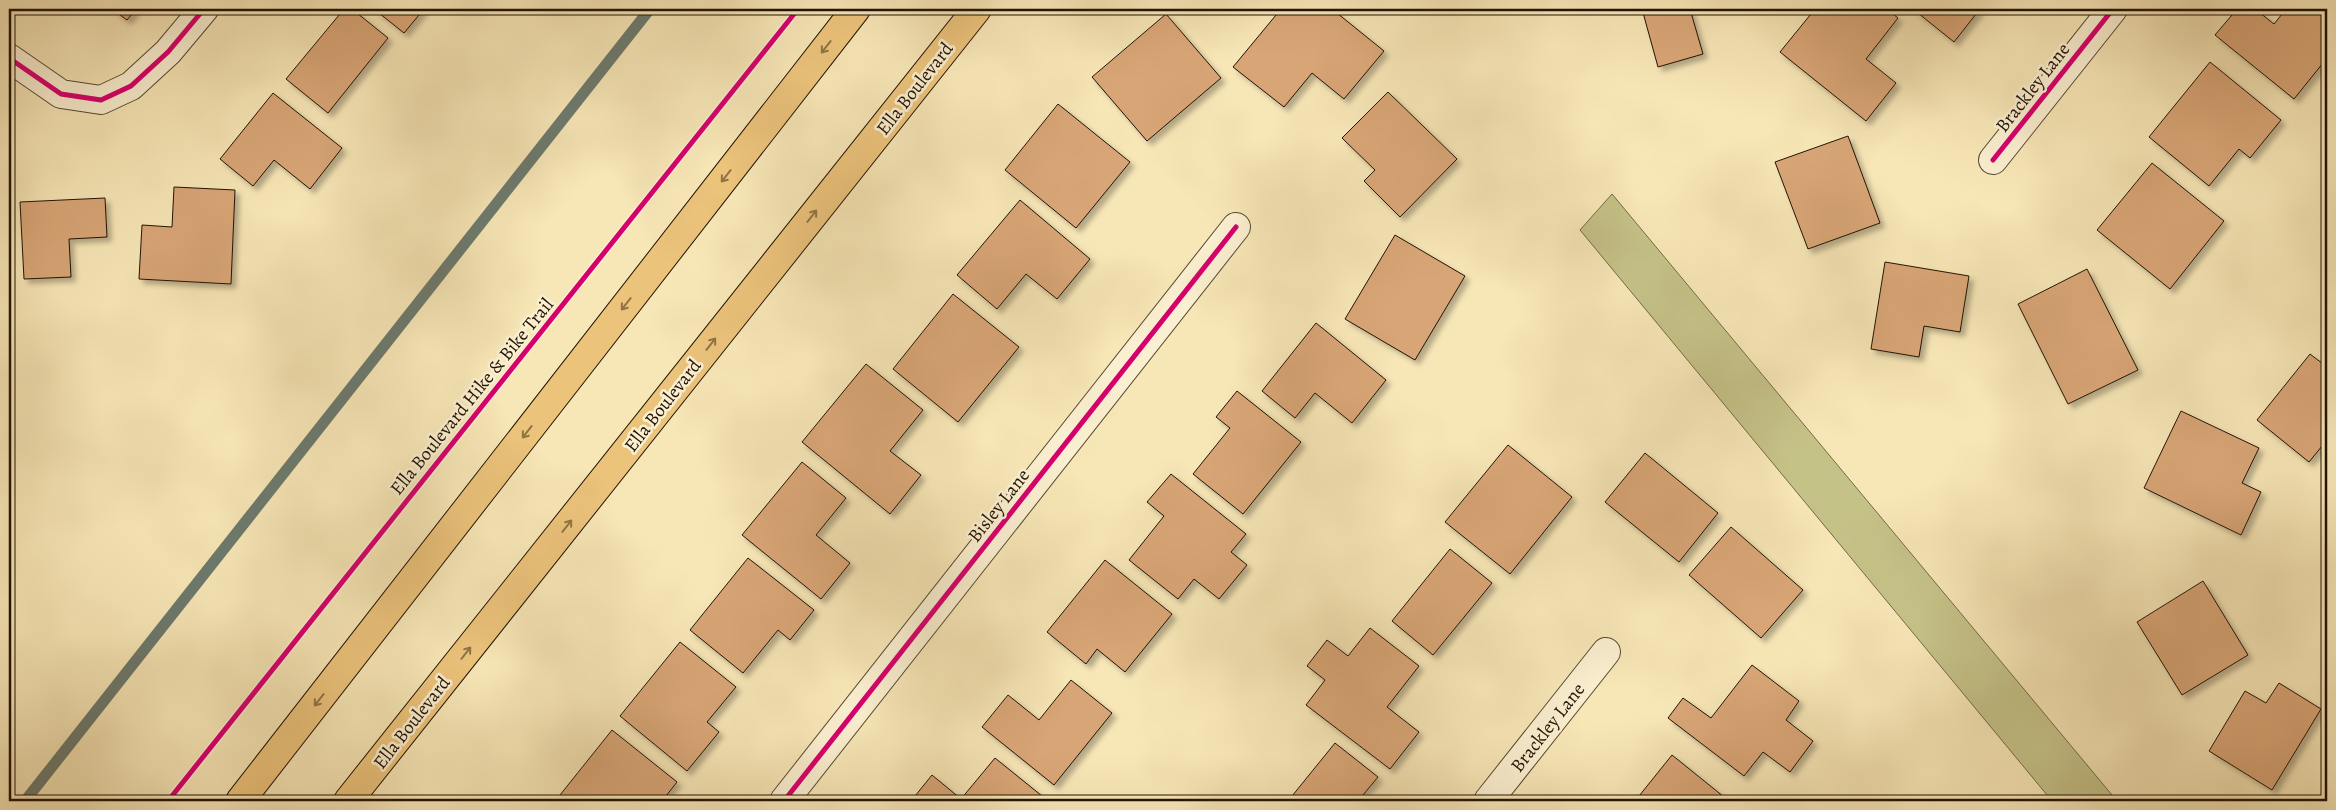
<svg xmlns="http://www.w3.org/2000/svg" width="2336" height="810" viewBox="0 0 2336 810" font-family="Alegreya,serif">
<defs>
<filter id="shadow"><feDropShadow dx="4.5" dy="4.5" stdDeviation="2.5" flood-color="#0004"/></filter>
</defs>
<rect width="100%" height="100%" fill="#f7e6b6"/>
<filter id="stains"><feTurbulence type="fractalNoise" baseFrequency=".004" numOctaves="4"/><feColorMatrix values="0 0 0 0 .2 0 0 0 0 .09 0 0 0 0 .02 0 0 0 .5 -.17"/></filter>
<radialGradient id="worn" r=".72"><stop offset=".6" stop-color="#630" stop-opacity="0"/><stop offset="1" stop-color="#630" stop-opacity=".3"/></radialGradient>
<!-- green -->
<path fill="#c5c288" stroke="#736a46" d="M1612,194l505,607h-65l-472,-571z"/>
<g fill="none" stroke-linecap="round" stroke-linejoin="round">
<!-- stream -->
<path stroke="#6c7a6e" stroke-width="11" d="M25,801l625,-792"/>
</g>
<!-- building -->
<path fill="#d8a576" stroke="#211304" filter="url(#shadow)" d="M112,9h24l-9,11z
M344,9h8l36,29 -60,75 -42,-34z
M374,9h50l-20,24z
M1281,9h51l52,42 -40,48 -32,-26 -28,34 -51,-40z
M1642,9h48l13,45 -45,13z
M1815,9h72l11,9 -32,41 30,24 -30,38 -86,-69z
M1913,9h67l-26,33z
M2237,9h18l19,15 12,-15h41v49l-33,41 -79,-64z
M1166,14l55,64 -74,63 -55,-64z
M2210,62l71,58 -31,38 -11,-9 -30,37 -60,-49z
M1388,92l69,67 -57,58 -36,-36 11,-11 -33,-32z
M273,93l69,55 -32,41 -36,-29 -21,26 -33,-27z
M1058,104l72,58 -54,66 -71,-58z
M1848,136l32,87 -72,26 -33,-87z
M2152,163l72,58 -54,68 -73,-59z
M174,187l61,3 -4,94 -92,-5 3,-54 30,2z
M105,198l2,39 -38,2 2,38 -47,2 -4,-77z
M1020,200l70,59 -33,40 -31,-25 -29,35 -40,-34z
M1395,235l70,41 -50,84 -70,-41z
M1885,262l84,14 -9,56 -36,-6 -5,31 -48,-8z
M2087,269l51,101 -70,34 -50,-100z
M953,294l66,53 -61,75 -65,-53z
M1316,323l70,57 -34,43 -37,-30 -20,25 -33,-27z
M2310,354l17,13v73l-18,22 -52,-42z
M866,364l57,46 -33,41 31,24 -31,39 -88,-72z
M1237,391l64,51 -58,72 -50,-40 37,-46 -14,-11z
M2181,411l78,37 -17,35 19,9 -20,43 -97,-47z
M1508,445l64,52 -62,77 -65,-52z
M1645,453l73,60 -39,49 -74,-60z
M802,462l44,36 -30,37 34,28 -29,36 -79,-64z
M1171,474l75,60 -15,18 16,13 -28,34 -25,-20 -16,20 -49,-39 35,-44 -17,-14z
M1731,527l72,63 -42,48 -72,-63z
M1450,549l42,34 -59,72 -41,-34z
M748,558l66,52 -24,30 -12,-10 -35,43 -53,-43z
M1105,560l67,54 -47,58 -28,-23 -11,15 -39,-32z
M2203,581l45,74 -66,40 -45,-73z
M1370,628l49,38 -32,41 32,25 -29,37 -84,-64 19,-25 -18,-14 20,-26 21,16z
M680,642l56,45 -29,35 12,10 -32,39 -67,-55z
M1752,665l47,36 -13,19 27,21 -23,31 -27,-20 -19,24 -76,-58 15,-20 28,20z
M1071,680l41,33 -58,72 -72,-58 26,-32 31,25z
M2279,683l42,26 -49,81 -63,-39 36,-60 21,12z
M612,730l65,52 -15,19h-105l-1,-1z
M1335,743l43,34 -20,24h-70z
M1672,755l57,46h-94z
M995,758l47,38 -4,5h-127l21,-26 29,24z"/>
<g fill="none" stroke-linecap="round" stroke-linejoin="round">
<defs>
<path id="minor" d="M9,58l52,36 40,6 30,-14 37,-34 36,-43
M1993,160l120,-151
M784,801l452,-574
M1488,801l118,-149"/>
<path id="major" d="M240,801l616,-792
M348,801l629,-792"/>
</defs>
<!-- minor casing -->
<use href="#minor" stroke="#564830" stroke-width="30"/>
<!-- major casing -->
<use href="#major" stroke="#211304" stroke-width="30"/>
<!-- minor -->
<use href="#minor" stroke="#faefd0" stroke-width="28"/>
<!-- major -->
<use href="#major" stroke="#ecc37b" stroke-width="28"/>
<defs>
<path id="cycleway" d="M9,58l52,36 40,6 30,-14 37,-34 36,-43
M1993,160l120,-151
M168,801l630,-792
M784,801l452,-574"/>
</defs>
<!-- cycleway casing -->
<use href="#cycleway" stroke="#faefd0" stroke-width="8"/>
<!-- cycleway -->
<use href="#cycleway" stroke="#d6006c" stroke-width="5"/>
</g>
<!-- one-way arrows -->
<defs><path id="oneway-shaft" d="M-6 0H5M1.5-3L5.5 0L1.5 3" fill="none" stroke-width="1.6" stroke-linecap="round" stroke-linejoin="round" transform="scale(1.25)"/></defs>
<g stroke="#917445">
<use href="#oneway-shaft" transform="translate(826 47) rotate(128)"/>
<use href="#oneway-shaft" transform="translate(726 176) rotate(128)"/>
<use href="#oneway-shaft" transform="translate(812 216) rotate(-52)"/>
<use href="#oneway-shaft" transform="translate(626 304) rotate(128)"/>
<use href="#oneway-shaft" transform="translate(711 344) rotate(-52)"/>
<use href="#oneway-shaft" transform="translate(527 432) rotate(128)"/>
<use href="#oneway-shaft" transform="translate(567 526) rotate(-52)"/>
<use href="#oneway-shaft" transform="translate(466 653) rotate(-52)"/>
<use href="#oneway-shaft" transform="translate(319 700) rotate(128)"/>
</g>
<g text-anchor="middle" stroke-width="5" stroke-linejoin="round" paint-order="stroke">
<!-- street labels -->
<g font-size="19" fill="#211304" stroke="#faefd0">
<text transform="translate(2032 87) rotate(-52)" y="7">Brackley Lane</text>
<text transform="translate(914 88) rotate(-52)" y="7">Ella Boulevard</text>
<text transform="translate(471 396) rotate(-51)" y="7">Ella Boulevard Hike &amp; Bike Trail</text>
<text transform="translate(662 405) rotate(-52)" y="7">Ella Boulevard</text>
<text transform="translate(998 505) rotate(-52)" y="7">Bisley Lane</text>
<text transform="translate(411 722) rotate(-52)" y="7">Ella Boulevard</text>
<text transform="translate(1547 727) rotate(-52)" y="7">Brackley Lane</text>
</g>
</g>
<!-- margin -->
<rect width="2336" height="810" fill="none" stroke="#f7e6b6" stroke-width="30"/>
<rect x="10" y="10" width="2316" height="790" fill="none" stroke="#211304" stroke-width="2.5"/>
<rect x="15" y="15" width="2306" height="780" fill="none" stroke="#211304"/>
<rect width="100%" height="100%" filter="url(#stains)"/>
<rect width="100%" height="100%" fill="url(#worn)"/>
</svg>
